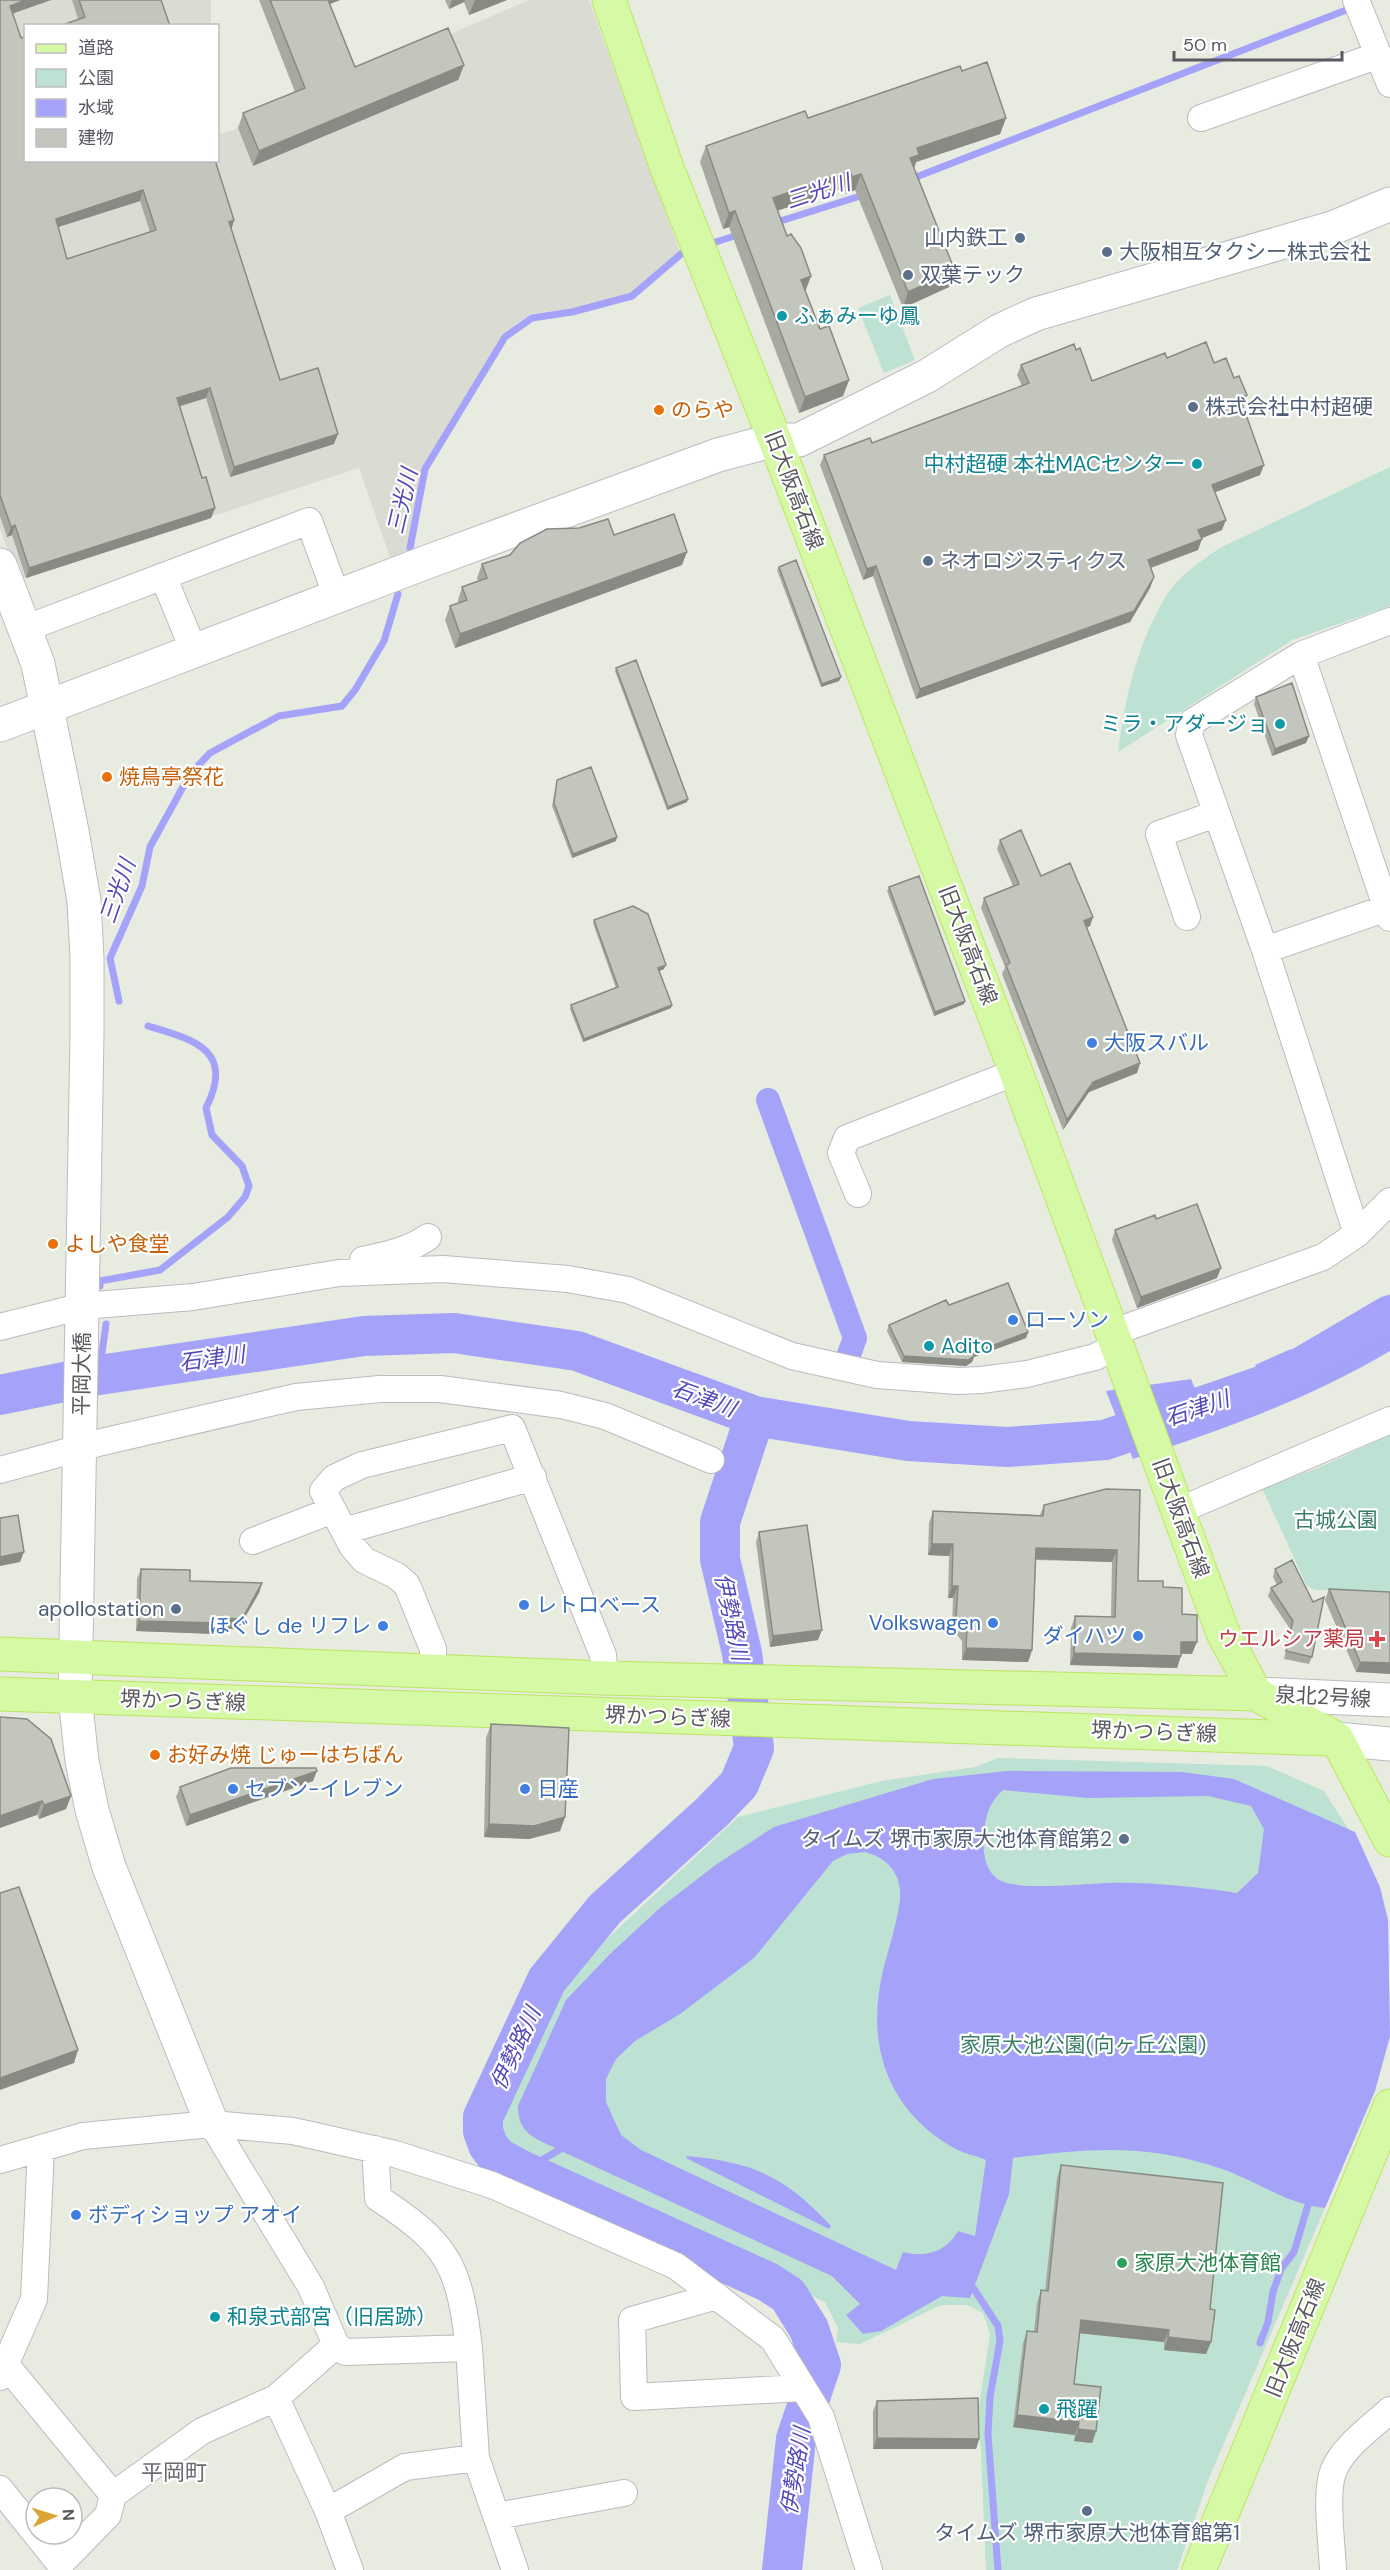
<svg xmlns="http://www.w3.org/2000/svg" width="1390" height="2570" viewBox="0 0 1390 2570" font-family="'DM Sans','Noto Sans JP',sans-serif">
<rect width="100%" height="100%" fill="#e7ebe0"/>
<!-- industrial -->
<path fill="#dadcd4" d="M0,0h211v25l-185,1v134h192v-25l20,-7 203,-90 88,-38h60l91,252 -50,41 -59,16 -40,5 -28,20 -80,133 -15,90 -16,6 -33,-95 -340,112 -19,-51z"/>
<!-- green -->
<path fill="#bde1d2" d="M890,295l25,65 -31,13 -26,-65z
M1390,467v139l-98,34 -174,112c7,-54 20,-112 50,-159 13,-19 34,-33 52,-45z
M1390,1435v156l-75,-1 -8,-4 -45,-98 56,-20z
M998,1758l269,8 57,25 28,44 36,85 2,116 -15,55 -166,387 -32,92h-191l-7,-164 11,-72 -7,-21 -16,-8h-26l-81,39 -24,-2 2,-14 -13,-26 -265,-124 -46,-27 -14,-27 8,-23 51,-106 47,-55 132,-123 144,-36 93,-14z"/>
<!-- water -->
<path fill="#a4a2f9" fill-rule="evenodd" d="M1390,1296v55c-79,47 -170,80 -257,108l-27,-68 85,-12 12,29 7,4 4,-6 46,-16 6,-9 -11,-16 36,-16 14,18 15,-10v-22z
M1007,1771l175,1 52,7 121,53 25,55 8,33 2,116 -15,55 -50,117c-38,-4 -68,-27 -103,-39 -74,-26 -133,-21 -209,-11l-4,36 -39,104 -28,-2 -61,35 -18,3 -17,-19 14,-11 -28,-28 -273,-126c-23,-12 -41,-15 -41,-44l48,-106 45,-47 50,-46 56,-43 57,-37 159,-48zM1003,1790l84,8 121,-2 43,10 13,23 -6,44 -21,20c-42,-6 -85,-11 -128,-10 -27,1 -81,7 -105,-1 -19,-6 -22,-32 -20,-47 1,-18 5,-33 19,-45zM865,1852c19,5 33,17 35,38 2,19 -13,63 -18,85 -16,72 7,138 74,174 9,5 21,7 30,11l-11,76 -17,-5c-11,21 -33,27 -55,21l-7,18 -255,-120 -20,-15 -15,-33v-23l10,-20 19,-18 45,-27 74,-56 79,-97 14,-7z
M687,2156c66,6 99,21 144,70l-2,3 -143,-71z"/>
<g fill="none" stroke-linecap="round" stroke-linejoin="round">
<!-- stream -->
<path stroke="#a4a2f9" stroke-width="7" d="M911,179l443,-172
M774,223l93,-29
M706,245l35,-11
M410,548l15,-79 80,-132 27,-19 40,-6 60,-16 49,-42 8,-3
M119,1001l-9,-43 32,-72 8,-39 40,-73 20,-21 69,-37 63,-10 13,-16 29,-49 14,-47
M100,1286v-5l60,-11 68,-53 17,-20 4,-11 -7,-20 -30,-31 -6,-27c29,-58 -11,-68 -58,-82
M99,1375l7,-51
M523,2171l36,-21
M974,2289l24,37 2,15 -10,56 -2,37 10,136
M1260,2343l8,-21 5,-30 8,-23 13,-17 14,-47"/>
<!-- canal -->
<path stroke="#a4a2f9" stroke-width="24" d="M768,1100l87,238 -7,19"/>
<!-- river -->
<path stroke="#a4a2f9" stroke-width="40" d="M0,1395l99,-20 265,-39 90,-3 123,18 178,65 153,25 99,6 98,-7 176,-61 109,-64
M755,1416l-35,106v37l22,94 12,95 -15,36 -27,28 -107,97 -58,71 -64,137v14l5,14 9,12 26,14 245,111 20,13 21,34 12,36 -25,74 -14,131"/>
<defs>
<path id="street" d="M1356,0l34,84
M1201,118l178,-63
M163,576l31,75
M24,629l285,-108 28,76
M1301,655l89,263
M1187,917l-28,-83 57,-20
M1265,950l122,-42
M858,1194l-17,-41 6,-15 169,-66
M1357,1234l-92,-284 -76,-215 3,-13 109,-67 89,-34
M363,1260c23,-5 45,-9 65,-23
M0,1327l83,-21 110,-9 146,-24 104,-4 125,10 60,11 164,66 85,19 81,6 23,-1 46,-6 68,-17 24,-12
M1114,1332l209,-75 34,-23 33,-33
M0,1470l102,-28 194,-45 84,-8h60l121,16 44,11 106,44
M1178,1511l212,-91
M344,1531l189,-54
M253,1541l80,-31
M433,1671v-22l-26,-64 -10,-9 -33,-16 -12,-14 -29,-55 11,-13 28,-13 150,-37 91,227 2,23
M212,2124l99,163 25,58 9,7 124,-4 7,110 39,112
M375,2149l3,49c70,46 81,66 91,150
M0,2160l83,-24 129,-12 81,7 102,23 97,31 184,81 97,73 48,78 48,153
M717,2296l-85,24 2,77 168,-9
M6,2365l107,130
M0,2377l34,-78 7,-150
M276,2398l52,113 22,59
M0,2489l36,45
M328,2511l77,-44 71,-9
M497,2516l127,-23
M36,2534l24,30 48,-49 5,-20 89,-64 74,-33 60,-53
M1333,2570c-1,-24 -8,-77 0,-98 9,-25 39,-45 57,-62"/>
<path id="secondary" d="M0,565l38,99 34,167 12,70 3,57v77l-12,663 7,63 10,49 17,57 103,257
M0,725l427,-163 291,-107 57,-15h24l128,-64 72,-45 37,-17 299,-87 55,-23
M1256,1694l134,6
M1337,1739l53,5"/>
<path id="primary" d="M609,0l58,168 108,272 241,632 207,561 33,61 81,45 53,101
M0,1654l605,24 651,16
M0,1694l1332,45
M1199,2570l191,-464"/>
</defs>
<!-- street casing -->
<use href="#street" stroke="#bcbac1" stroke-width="28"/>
<!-- secondary casing -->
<use href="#secondary" stroke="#bcbbc3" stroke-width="35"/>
<!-- primary casing -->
<use href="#primary" stroke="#bce75d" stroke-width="35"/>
<!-- street -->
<use href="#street" stroke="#fff" stroke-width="26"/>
<!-- secondary -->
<use href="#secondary" stroke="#fff" stroke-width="33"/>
<!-- primary -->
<use href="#primary" stroke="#d6f9a6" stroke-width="33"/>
</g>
<!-- wall -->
<path fill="#a8aaa2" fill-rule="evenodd" d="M0,0h51l-39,13 9,25 194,122 19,60 -3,10 49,150 54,64 -104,33 -24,-79 -26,8 22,72 13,30 -4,10 -185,60 -14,-43 -5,2 -7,-21zM140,201l10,31 -83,27 -9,-32z
M72,0h89l-83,19z
M259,0h81l-10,4 25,63 109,-2 -6,15 -205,86 -15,-38 5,-15 52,-21z
M445,0h62l-38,15 -5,-13 -15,7z
M808,118h198l-6,16 -84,28 -2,7 41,102 -6,16 -46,21 -48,-118 -9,4 -2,-6 -67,23 10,25 24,40 -6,15 15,38 29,51 -6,16 -44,17 -70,-186 -6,2 -23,-67 6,-16z
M1167,358l47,5 28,43 18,69 -45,17 7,38 -21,8 -3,12 -47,18 3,9 -4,11 -20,34 -214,77 -43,-123 -10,4 -43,-115 4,-10 48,-12 150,-57 -5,-11 4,-10 71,16z
M614,535l68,30 -227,83 -10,-28 5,-14 8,-3v-3l4,-13 16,-6 -1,-3 5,-14z
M779,567l62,110 -2,4 -18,6 -44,-117z
M616,668l71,134 -20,8 -52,-139z
M1256,697l50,46 -34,13 -18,-52z
M557,780l59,61 -44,17 -20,-52z
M1000,840l41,36 52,41 -3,9 -4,2 54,135 -3,10 -48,19 -26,38 -61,-156 3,-7 -24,-59 3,-10 29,-12 -16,-37z
M889,887l76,114 -1,3 -30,12 -47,-125z
M594,920l70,49 -5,2 12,37 -88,34 -13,-33 1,-4 45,-17 -23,-65z
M1156,1219l61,59 -80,30 -25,-68 3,-10z
M949,1305l79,27 -2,6 -52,19 -2,5 -6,4 -64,-4 -15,-31 2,-6z
M1106,1489l32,92 25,6 19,27 10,40h-11l-4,14 -107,-3 1,-37 4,-12 36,1 1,-55 -76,-2 -4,90 -4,12 -66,-2v-19l-10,-12 1,-31h-5l1,-42 -21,-1 1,-32 4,-12 107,4 4,-10z
M759,1532l59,108 -48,7 -14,-105z
M1292,1560l20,97 -3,7 -25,-5 6,-30 -22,-33 3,-8 6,-3 -4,-8 2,-8z
M141,1569l49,12 72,2 -3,10 -21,36h-19l-2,5 -81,-3 1,-52z
M1329,1589l61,3 -34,80 -31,-72z
M0,1717l71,79 -5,13 -27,10z
M491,1724l74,93 -5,14 -31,8 -45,-2 2,-99z
M313,1781l-127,45 -10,-29 4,-10z
M1061,2165l149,144 1,33 -5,12 -42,-4v-8l-84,-9 -6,51 22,47 -4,12 -18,-2 1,-6 -62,-8 10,-84 4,-12 7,1 3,-29 4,-13 4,1 12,-113z
M877,2401l102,38 -3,10h-103v-38z"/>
<!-- shaded-wall -->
<path fill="#888b84" d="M26,0h25l-45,16 4,-10z
M323,0h17l-20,8z
M452,0h13l-1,2 -15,7z
M475,0h32l-38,15z
M464,65l-6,15 -205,86 6,-15z
M1006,118l-6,16 -84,28 -3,9 -3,-13 7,-10z
M850,171l-6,17 -77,26 6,-16z
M861,174l-6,16 -9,4 6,-17z
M143,190l-3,11 -88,28 4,-10z
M735,211l-6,16 -6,2 6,-16z
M234,220l-3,11 -2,-9z
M955,271l-6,16 -46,21 5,-16z
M811,276l-6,16 -4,-12z
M849,380l-6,16 -44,17 6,-16z
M210,388l-4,10 -32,10 3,-10z
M1247,395l-4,10 -3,-7z
M338,434l-4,10 -104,33 4,-10z
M1264,465l-4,10 -52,20 4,-10z
M215,508l-4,10 -185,60 3,-10z
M1226,520l-4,10 -27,11 3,-11z
M15,525l-3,10 -5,2 4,-10z
M1202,539l-4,11 -54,20 4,-10z
M687,552l-5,13 -227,83 5,-14z
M876,566l-3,10 -10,4 4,-11z
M1154,577l-4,11 -20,34 -214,77 4,-10z
M841,677l-2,4 -18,6 1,-3z
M1309,736l-3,7 -34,13 3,-7z
M688,799l-1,3 -20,8 1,-3z
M617,837l-1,4 -44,17 1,-4z
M1093,917l-3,9 -10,5 4,-10z
M666,965l-2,4 -7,3 1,-4z
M965,1001l-1,3 -30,12 1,-4z
M672,1005l-1,3 -88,34 1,-3z
M1140,1063l-3,10 -48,19 -26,38 4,-10 26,-38z
M1221,1268l-4,10 -80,30 4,-11z
M1028,1332l-2,6 -52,19 -2,5 -6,4 -64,-4 2,-6 69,-3z
M932,1544h21l-4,12 -21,-1z
M1036,1548l81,2 -5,12 -80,-3z
M24,1552l-4,10 -20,4v-9z
M262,1583l-3,10 -21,36h-19l-2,5 -81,-3 3,-10 79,-3z
M952,1586h6l-5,12h-5z
M822,1630l-4,10 -48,7 3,-11z
M1181,1642h16l-5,12 -15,-1z
M966,1648l66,2 -4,12 -66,-2z
M1074,1653l107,3 -4,12 -107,-3z
M1360,1662l30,1v11l-34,-2z
M317,1771l-4,10 -127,45 4,-11z
M71,1796l-5,13 -27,10 5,-14z
M42,1801l-5,14 -37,13v-12z
M565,1817l-5,14 -31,8 -45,-2 5,-13z
M78,2050l-4,13 -74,27v-12z
M1081,2320l88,10 -5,12 -87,-9z
M1168,2337l43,5 -5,12 -42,-4z
M1017,2415l62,7 -4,13 -62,-8z
M1078,2429l18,2 -4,12 -18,-2z
M877,2438l102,1 -3,10h-103z"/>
<!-- building -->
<path fill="#c3c6bc" stroke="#888b84" stroke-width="1.5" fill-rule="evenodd" d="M0,0h26l-16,6 11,32 5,-1v123h189l19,60 -5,2 51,158 38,-12 20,66 -104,33 -24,-79 -33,10 25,80 4,-1 9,31 -186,60 -14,-43 -4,2 -11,-32zM143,190l13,40 -89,29 -11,-40z
M79,0h82l9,26h-110l25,-9z
M270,0h58l27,67 93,-39 16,37 -205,86 -16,-38 62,-25z
M987,62l19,56 -89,30 2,7 -9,3 45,113 -47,21 -47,-118 -9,3 -2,-6 -77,27 14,38 4,-2 10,14 10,28 -10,4 19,49 9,-3 20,54 -44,17 -70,-186 -6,2 -23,-67 99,-35 3,7 152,-52 2,5z
M1206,342l8,21 12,-5 8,20 5,-2 8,19 -7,3 24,67 -52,20 14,35 -28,10 4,9 -54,21 6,17 -20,34 -214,78 -44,-123 -9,3 -43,-114 46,-17 2,5 157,-60 -8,-18 53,-21 2,6 4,-2 12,33 73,-28 2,5z
M674,514l13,38 -227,82 -10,-28 17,-6 -5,-13 25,-9 -5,-14 28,-9 10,-12 27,-14 32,-1 29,-9 6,16z
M796,560l45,117 -19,7 -43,-117z
M636,660l52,139 -20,8 -52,-139z
M1292,683l17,53 -34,13 -19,-52z
M591,767l26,70 -44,17 -19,-51 3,-23z
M1021,830l20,46 29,-13 23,54 -9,4 56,142 -47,19 -26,38 -61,-155 4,-2 -26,-65 35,-14 -19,-44z
M919,876l46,125 -30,11 -46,-125z
M633,906l15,8 18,51 -8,3 14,37 -88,34 -13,-34 47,-18 -24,-67z
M1197,1204l24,64 -80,29 -26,-67 40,-15 1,4z
M1008,1283l20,49 -55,21 1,3 -6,4 -64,-4 -15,-31 57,-25 3,5z
M1106,1489l34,1 -2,91h25v6l19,1v26l15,1v27h-16v14l-107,-3 1,-37 40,1 2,-67 -81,-2 -4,102 -66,-2 1,-19 -11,-12 2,-31h-6l1,-42h-21l1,-33 110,5 1,-11z
M18,1515l6,37 -24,5v-39z
M807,1525l15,105 -49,6 -14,-104z
M1292,1560l21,42 11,-5 -12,60 -26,-6 7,-30 -22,-33 11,-6 -7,-13z
M141,1569l49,1v11l72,2 -20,36 -24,-1 3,5 -82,-2z
M1329,1589l61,3v71l-30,-1z
M0,1717l27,2 24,20 20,57 -27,9 -2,-4 -42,15z
M491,1724l78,4 -4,89 -31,9 -45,-2z
M231,1768h85l1,3 -127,44 -10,-28z
M19,1887l59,163 -78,28v-185z
M1061,2165l162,18 -13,126 5,1 -4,32 -43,-5 1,-7 -88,-10 -7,64 27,3 -5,44 -18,-2 1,-7 -62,-7 10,-84 10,1 4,-42 7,1z
M978,2398l1,41 -102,-1v-37z"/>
<!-- markers -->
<g fill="#5c6f8a" stroke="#fff" stroke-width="2">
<circle cx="1020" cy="238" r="6"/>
<circle cx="1107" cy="252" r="6"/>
<circle cx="908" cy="275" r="6"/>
<circle cx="1193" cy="407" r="6"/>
<circle cx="928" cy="561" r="6"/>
<circle cx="176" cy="1609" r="6"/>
<circle cx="1124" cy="1839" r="6"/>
<circle cx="1087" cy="2511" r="6"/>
</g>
<g fill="#0f9aa8" stroke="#fff" stroke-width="2">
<circle cx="782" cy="316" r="6"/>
<circle cx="1197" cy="464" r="6"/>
<circle cx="1280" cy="724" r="6"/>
<circle cx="929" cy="1346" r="6"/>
<circle cx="215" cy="2317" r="6"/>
<circle cx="1044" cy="2409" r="6"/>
</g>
<g fill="#e8710a" stroke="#fff" stroke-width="2">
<circle cx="659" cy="410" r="6"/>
<circle cx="107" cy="777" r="6"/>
<circle cx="53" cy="1244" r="6"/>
<circle cx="155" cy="1755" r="6"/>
</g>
<g fill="#3f7fe0" stroke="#fff" stroke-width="2">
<circle cx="1092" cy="1043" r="6"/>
<circle cx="1013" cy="1320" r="6"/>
<circle cx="524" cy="1605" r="6"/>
<circle cx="993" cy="1623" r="6"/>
<circle cx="383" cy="1626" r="6"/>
<circle cx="1138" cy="1636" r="6"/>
<circle cx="233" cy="1789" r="6"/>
<circle cx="525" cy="1789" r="6"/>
<circle cx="76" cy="2215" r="6"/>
</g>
<path fill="#e0444e" stroke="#fff" stroke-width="2" d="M1374 1630h6v6h6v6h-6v6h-6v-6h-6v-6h6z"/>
<circle fill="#2e9e5b" stroke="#fff" stroke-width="2" cx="1122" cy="2263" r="6"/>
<g text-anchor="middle" stroke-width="4.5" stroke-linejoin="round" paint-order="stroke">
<!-- service labels -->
<g font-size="21" fill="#4e5e75" stroke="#fff" text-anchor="start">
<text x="1008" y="245" text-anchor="end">山内鉄工</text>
<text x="1119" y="259">大阪相互タクシー株式会社</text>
<text x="920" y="282">双葉テック</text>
<text x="1205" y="414">株式会社中村超硬</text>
<text x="940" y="568">ネオロジスティクス</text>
<text x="164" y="1616" text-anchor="end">apollostation</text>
<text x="1112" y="1846" text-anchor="end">タイムズ 堺市家原大池体育館第2</text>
<text x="1087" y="2540" text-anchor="middle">タイムズ 堺市家原大池体育館第1</text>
</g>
<!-- culture labels -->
<g font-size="21" fill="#0d838f" stroke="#fff" text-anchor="start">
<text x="794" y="323">ふぁみーゆ鳳</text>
<text x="1185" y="471" text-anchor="end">中村超硬 本社MACセンター</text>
<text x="1268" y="731" text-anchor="end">ミラ・アダージョ</text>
<text x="941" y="1353">Adito</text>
<text x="227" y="2324">和泉式部宮（旧居跡）</text>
<text x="1056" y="2416">飛躍</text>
</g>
<!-- food labels -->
<g font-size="21" fill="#c56008" stroke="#fff" text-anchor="start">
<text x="671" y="417">のらや</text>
<text x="119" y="784">焼鳥亭祭花</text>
<text x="65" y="1251">よしや食堂</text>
<text x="167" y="1762">お好み焼 じゅーはちばん</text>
</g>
<!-- street labels -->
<g font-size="21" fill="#5a5960" stroke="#fff">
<text transform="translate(794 490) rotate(69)" y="7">旧大阪高石線</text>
<text transform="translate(968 945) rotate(69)" y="7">旧大阪高石線</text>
<text transform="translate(82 1374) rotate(-89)" y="7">平岡大橋</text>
<text transform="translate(1181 1518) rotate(70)" y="7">旧大阪高石線</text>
<text transform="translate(1323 1697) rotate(3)" y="7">泉北2号線</text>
<text transform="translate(183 1701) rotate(2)" y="7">堺かつらぎ線</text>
<text transform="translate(668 1717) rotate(2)" y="7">堺かつらぎ線</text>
<text transform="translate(1154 1732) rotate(2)" y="7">堺かつらぎ線</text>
<text transform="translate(1295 2338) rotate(-68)" y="7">旧大阪高石線</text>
</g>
<!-- shop labels -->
<g font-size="21" fill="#366cbe" stroke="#fff" text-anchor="start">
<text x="1104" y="1050">大阪スバル</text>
<text x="1025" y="1327">ローソン</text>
<text x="536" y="1612">レトロベース</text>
<text x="981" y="1630" text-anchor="end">Volkswagen</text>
<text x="371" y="1633" text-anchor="end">ほぐし de リフレ</text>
<text x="1126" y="1643" text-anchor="end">ダイハツ</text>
<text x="245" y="1796">セブン-イレブン</text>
<text x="537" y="1796">日産</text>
<text x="88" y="2222">ボディショップ アオイ</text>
</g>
<!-- park labels -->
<g font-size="21" fill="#397e65" stroke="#fff">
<text x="1336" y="1527">古城公園</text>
<text x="1083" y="2052">家原大池公園(向ヶ丘公園)</text>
</g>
<!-- health labels -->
<g font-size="21" fill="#be3a42" stroke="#fff" text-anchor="end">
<text x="1365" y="1646">ウエルシア薬局</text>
</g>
<!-- leisure labels -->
<g font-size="21" fill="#27864d" stroke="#fff" text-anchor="start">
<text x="1134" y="2270">家原大池体育館</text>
</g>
<!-- water labels -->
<g font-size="22" font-style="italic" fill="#5347b9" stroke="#fff">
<text transform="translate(818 191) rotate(-18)" y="8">三光川</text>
<text transform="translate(402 501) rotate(-77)" y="8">三光川</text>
<text transform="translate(117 891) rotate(-71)" y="8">三光川</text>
<text transform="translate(212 1358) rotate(-8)" y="8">石津川</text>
<text transform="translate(704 1398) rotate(20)" y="8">石津川</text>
<text transform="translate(1197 1408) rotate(-19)" y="8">石津川</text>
<text transform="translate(732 1617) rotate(78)" y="8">伊勢路川</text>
<text transform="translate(515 2048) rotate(-65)" y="8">伊勢路川</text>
<text transform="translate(795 2471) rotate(-81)" y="8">伊勢路川</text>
</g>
<!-- neighbourhood labels -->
<g font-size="22" fill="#6a6a72" stroke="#fff">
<text x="174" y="2480">平岡町</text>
</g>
</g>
<!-- legend -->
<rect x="24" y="24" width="195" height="138" fill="#ffffff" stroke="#bdbdbf" stroke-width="1.5"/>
<rect x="36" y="44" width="30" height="9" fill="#d6f9a6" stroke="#bdbdbf" stroke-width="1.5"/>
<text x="78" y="54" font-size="18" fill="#5a5960">道路</text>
<rect x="36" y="69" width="30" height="18" fill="#bde1d2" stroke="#bdbdbf" stroke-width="1.5"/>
<text x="78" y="84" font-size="18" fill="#5a5960">公園</text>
<rect x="36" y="99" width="30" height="18" fill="#a4a2f9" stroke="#bdbdbf" stroke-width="1.5"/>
<text x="78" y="114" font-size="18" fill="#5a5960">水域</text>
<rect x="36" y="129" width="30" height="18" fill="#c3c6bc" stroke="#bdbdbf" stroke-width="1.5"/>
<text x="78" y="144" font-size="18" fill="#5a5960">建物</text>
<!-- north arrow -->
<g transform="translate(54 2516) rotate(86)"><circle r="28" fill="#ffffff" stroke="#bdbdbf" stroke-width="1.5"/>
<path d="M0-4.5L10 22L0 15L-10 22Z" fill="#dca434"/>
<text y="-9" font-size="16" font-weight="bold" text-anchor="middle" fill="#5a5960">N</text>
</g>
<!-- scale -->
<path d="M1174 51v9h168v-9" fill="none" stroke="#5a5960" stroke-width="3"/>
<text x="1183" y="51" font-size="18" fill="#5a5960" stroke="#ffffff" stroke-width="4.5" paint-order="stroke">50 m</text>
</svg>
